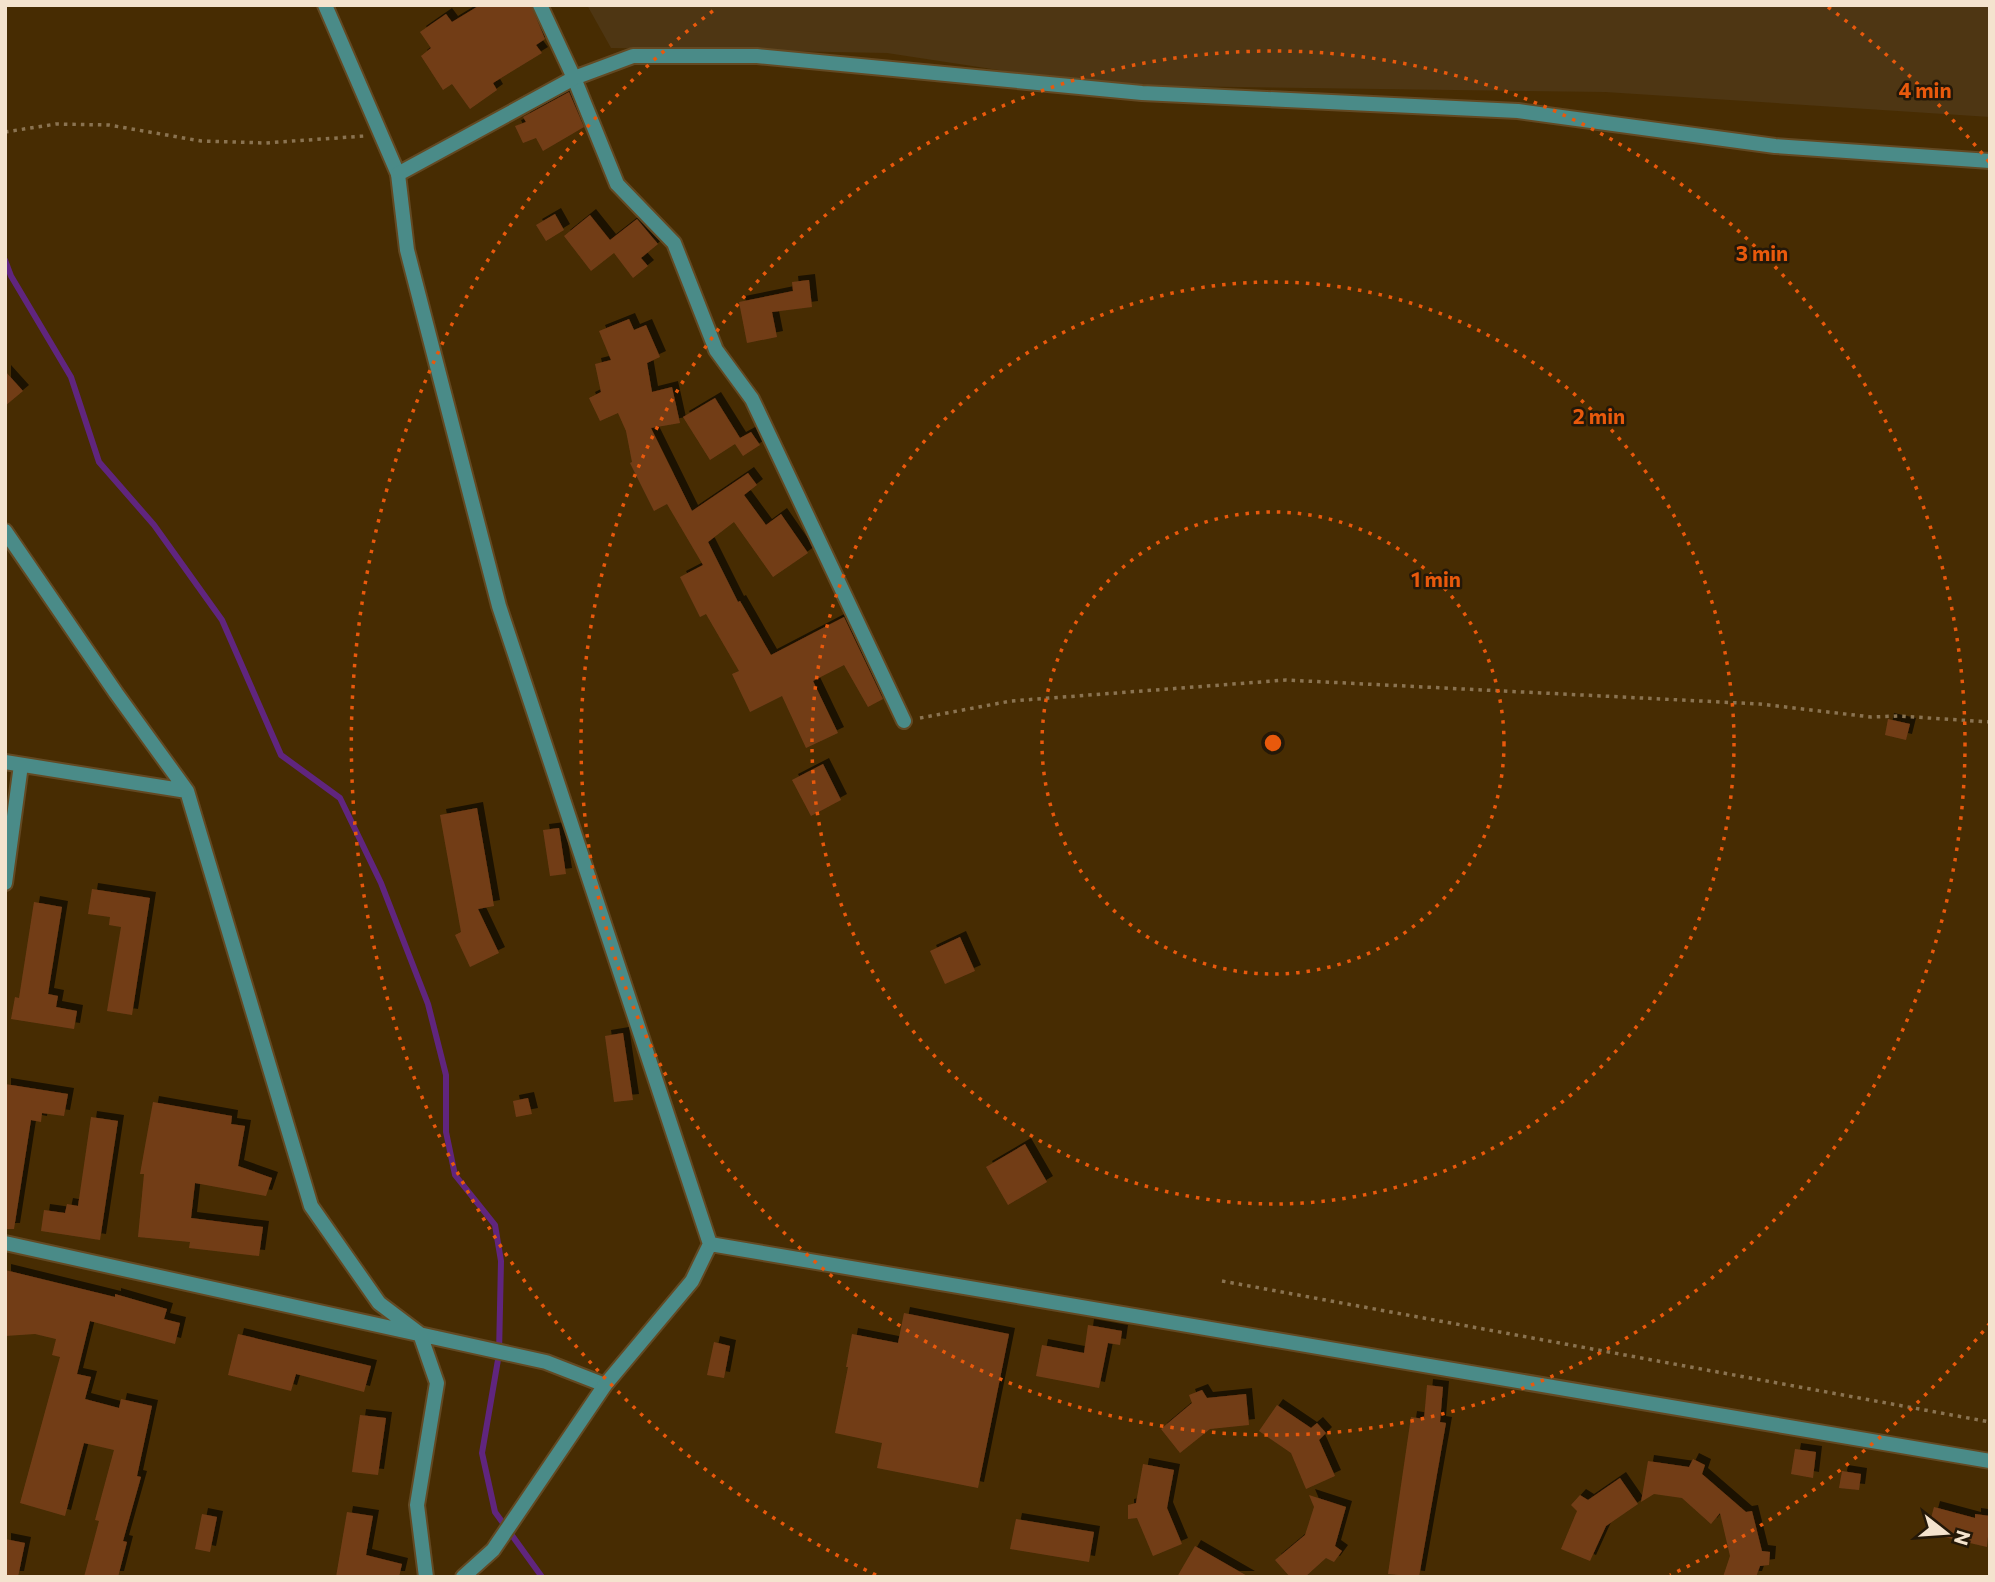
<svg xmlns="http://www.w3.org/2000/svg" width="1995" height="1582" viewBox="0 0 1995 1582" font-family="Commissioner,sans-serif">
<defs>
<filter id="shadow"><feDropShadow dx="6" dy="-6" stdDeviation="0" flood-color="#0009"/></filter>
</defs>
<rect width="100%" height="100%" fill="#472c02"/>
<!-- built -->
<path fill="#4e3613" d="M587,5h1403v112l-385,-25 -509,-7 -209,-32 -276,-5z"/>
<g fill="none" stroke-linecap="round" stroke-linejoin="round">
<!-- stream -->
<path stroke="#60257e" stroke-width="6" d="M5,260l6,16 60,101 28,85 55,63 68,95 59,135 59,43 41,85 47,121 18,71v57l9,43 40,50 6,36 -2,93 -17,99 13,59 47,65"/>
</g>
<!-- building -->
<path fill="#723d19" filter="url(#shadow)" d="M480,5h51l14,34 -9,6 6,8 -49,30 4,7 -27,19 -18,-25 -9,6 -22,-34 10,-8 -11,-16 26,-18 6,8z
M569,92l15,35 -41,24 -7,-13 -13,5 -8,-17 11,-4 -3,-5z
M555,214l9,16 -18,11 -10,-16z
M590,215l20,25 27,-21 21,25 -17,14 7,8 -15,12 -19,-25 -23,18 -27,-35z
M809,280l3,27 -40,5 5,25 -30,6 -8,-41 54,-11 -1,-9z
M629,319l5,11 12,-5 14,32 -13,6 5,29 20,-5 8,36 -29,5 41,83 56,-38 9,12 -13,10 22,30 15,-11 27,39 -35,24 -39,-55 -26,20 30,60 2,-1 31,54 73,-38 39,82 -15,8 -24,-42 -31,16 25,52 -32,15 -24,-52 -32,16 -18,-38 7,-3 -33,-57 -6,3 -20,-40 23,-12 -36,-61 -13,7 -24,-48 2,-1 -6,-31 -8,-18 -18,8 -11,-23 12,-6 -6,-28 16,-4 -12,-29z
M5,371l18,20 -18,15z
M715,398l25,40 11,-6 9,13 -17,11 -8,-12 -25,16 -27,-43z
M1888,719l22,5 -4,16 -21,-5z
M823,764l18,36 -30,16 -19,-36z
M477,808l17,98 -16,3 21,44 -29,14 -15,-32 6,-3 -21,-117z
M559,828l7,46 -16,2 -7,-46z
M92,889l58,9 -18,117 -25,-4 14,-84 -12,-2 1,-8 -22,-3z
M34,902l28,5 -14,87 10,2 -2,11 21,4 -3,18 -63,-10 4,-22 4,1z
M960,937l15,34 -30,13 -15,-33z
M623,1033l10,67 -19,2 -9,-66z
M5,1084l63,10 -4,22 -22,-3 -1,9 -10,-2 -17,109h-9z
M528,1098l4,16 -16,3 -3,-16z
M153,1102l79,14 -1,8 14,2 -7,40 34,12 -6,18 -71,-13 -4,35 72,9 -4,29 -70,-8 1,-6 -52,-5 6,-63h-4z
M91,1117l27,4 -18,119 -59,-9 3,-21 21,3 2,-9 11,2z
M1025,1144l22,38 -39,23 -22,-38z
M5,1270l110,27v-3l52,15 -3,10 16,4 -5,21 -85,-23 -13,53 14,3 -6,22 34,9 2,-9 31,7 -15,70 4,1 -18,64 4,1 -9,35h-34l15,-56 -4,-1 19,-70 -30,-7 -19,73 -45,-13 40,-146 -8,-2 4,-16 -21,-5 -30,2z
M904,1313l105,21 -31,154 -101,-20 5,-25 -47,-10 13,-66h-2l6,-33 46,9z
M1088,1325l34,6 -2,14 -12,-2 -9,45 -63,-12 6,-31 42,8z
M238,1334l133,32 -7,26 -68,-18 -5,17 -63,-16z
M714,1342l16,4 -6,32 -17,-3z
M1427,1385l16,2 -3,35 6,1 -27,154 -31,-3 23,-157 13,2z
M1202,1390l5,8 39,-4 3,31 -39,4 -30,24 -19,-24 31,-26 -3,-8z
M1277,1405l34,23 6,-5 9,10 -7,7 16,36 -29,13 -15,-36 -32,-22z
M360,1415l26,3 -8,57 -26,-3z
M1795,1449l21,3 -3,26 -22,-4z
M1693,1459l12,6 -3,9 44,38 6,-1 10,40 8,1 -1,13 -9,1 -4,11h-33l7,-21 -10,-43 -9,11 -29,-26 -28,-4 -13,8 7,-41 41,6z
M1143,1464l31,6 -7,38 15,36 -29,12 -16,-38 -9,1v-14l8,-2z
M1842,1471l19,3 -2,16 -20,-2z
M1620,1478l18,26 -32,22 -16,35 -29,-12 16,-38 -6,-6 9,-10 8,5z
M1309,1495l37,12 -11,39 7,5 -8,11 -8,-4 -21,19h-15l-15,-17 30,-25 9,-28z
M1934,1507l41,11v-4l15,2 -3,31 -60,-14z
M347,1512l26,4 -7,39 36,9 -3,13h-63z
M202,1514l15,3 -7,35 -15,-3z
M1016,1519l78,13 -5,30 -79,-13z
M5,1539l20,4 -7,34h-13z
M1195,1546l54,31h-72z"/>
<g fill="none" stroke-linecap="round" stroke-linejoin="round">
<defs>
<path id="minor" d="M325,5l73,169
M574,78l43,106 57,59 42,107 36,49 152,322
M5,531l111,162 71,98 124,415 68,97 41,31 17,49 -20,122 9,72
M5,762l182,29
M5,883l16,-118
M5,1243l541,119 59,23"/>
<path id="tertiary" d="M540,5l34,73 59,-22h124l385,37 376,18 257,35 215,15
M710,1244l1280,217
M463,1577l30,-27 112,-165 87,-104 18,-37 -211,-638 -92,-356 -9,-76 176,-96"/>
</defs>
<!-- minor casing -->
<use href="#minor" stroke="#634923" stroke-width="18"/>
<!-- tertiary casing -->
<use href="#tertiary" stroke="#634923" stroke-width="18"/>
<!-- path -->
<path stroke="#8a7351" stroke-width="3.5" stroke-dasharray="3.5 5" stroke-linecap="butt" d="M5,132l51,-8 53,1 92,16 64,2 100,-7
M920,718l91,-17 275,-21 474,24 111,13 28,-1 91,6
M1222,1281l768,141"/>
<!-- minor -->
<use href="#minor" stroke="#4a8b88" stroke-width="14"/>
<!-- tertiary -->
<use href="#tertiary" stroke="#4a8b88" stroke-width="14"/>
</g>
<!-- distance rings -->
<g fill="none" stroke="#e8590c" stroke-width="3.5" stroke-dasharray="3.5 7">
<circle cx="1273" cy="743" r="231"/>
<circle cx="1273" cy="743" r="461"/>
<circle cx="1273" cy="743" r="692"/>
<path d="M1990 1323A922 922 0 0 1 1670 1575M876 1575A922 922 0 0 1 718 7M1828 7A922 922 0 0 1 1990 163"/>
</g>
<circle cx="1273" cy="743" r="10" fill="#e8590c" stroke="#241808" stroke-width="3.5"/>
<g font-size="21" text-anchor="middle" font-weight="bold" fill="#e8590c" stroke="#241808" stroke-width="5" stroke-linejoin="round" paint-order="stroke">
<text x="1925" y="98">4 min</text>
<text x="1762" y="261">3 min</text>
<text x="1599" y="424">2 min</text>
<text x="1436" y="587">1 min</text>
</g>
<!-- border -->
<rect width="1995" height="1582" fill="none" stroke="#f4e3ce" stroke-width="14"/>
<!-- north arrow -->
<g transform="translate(1946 1533) rotate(107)" stroke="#241808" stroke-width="5" paint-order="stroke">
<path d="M0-5L12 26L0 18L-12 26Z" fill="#f4e3ce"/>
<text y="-10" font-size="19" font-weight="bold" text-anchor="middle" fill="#f4e3ce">N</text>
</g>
</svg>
